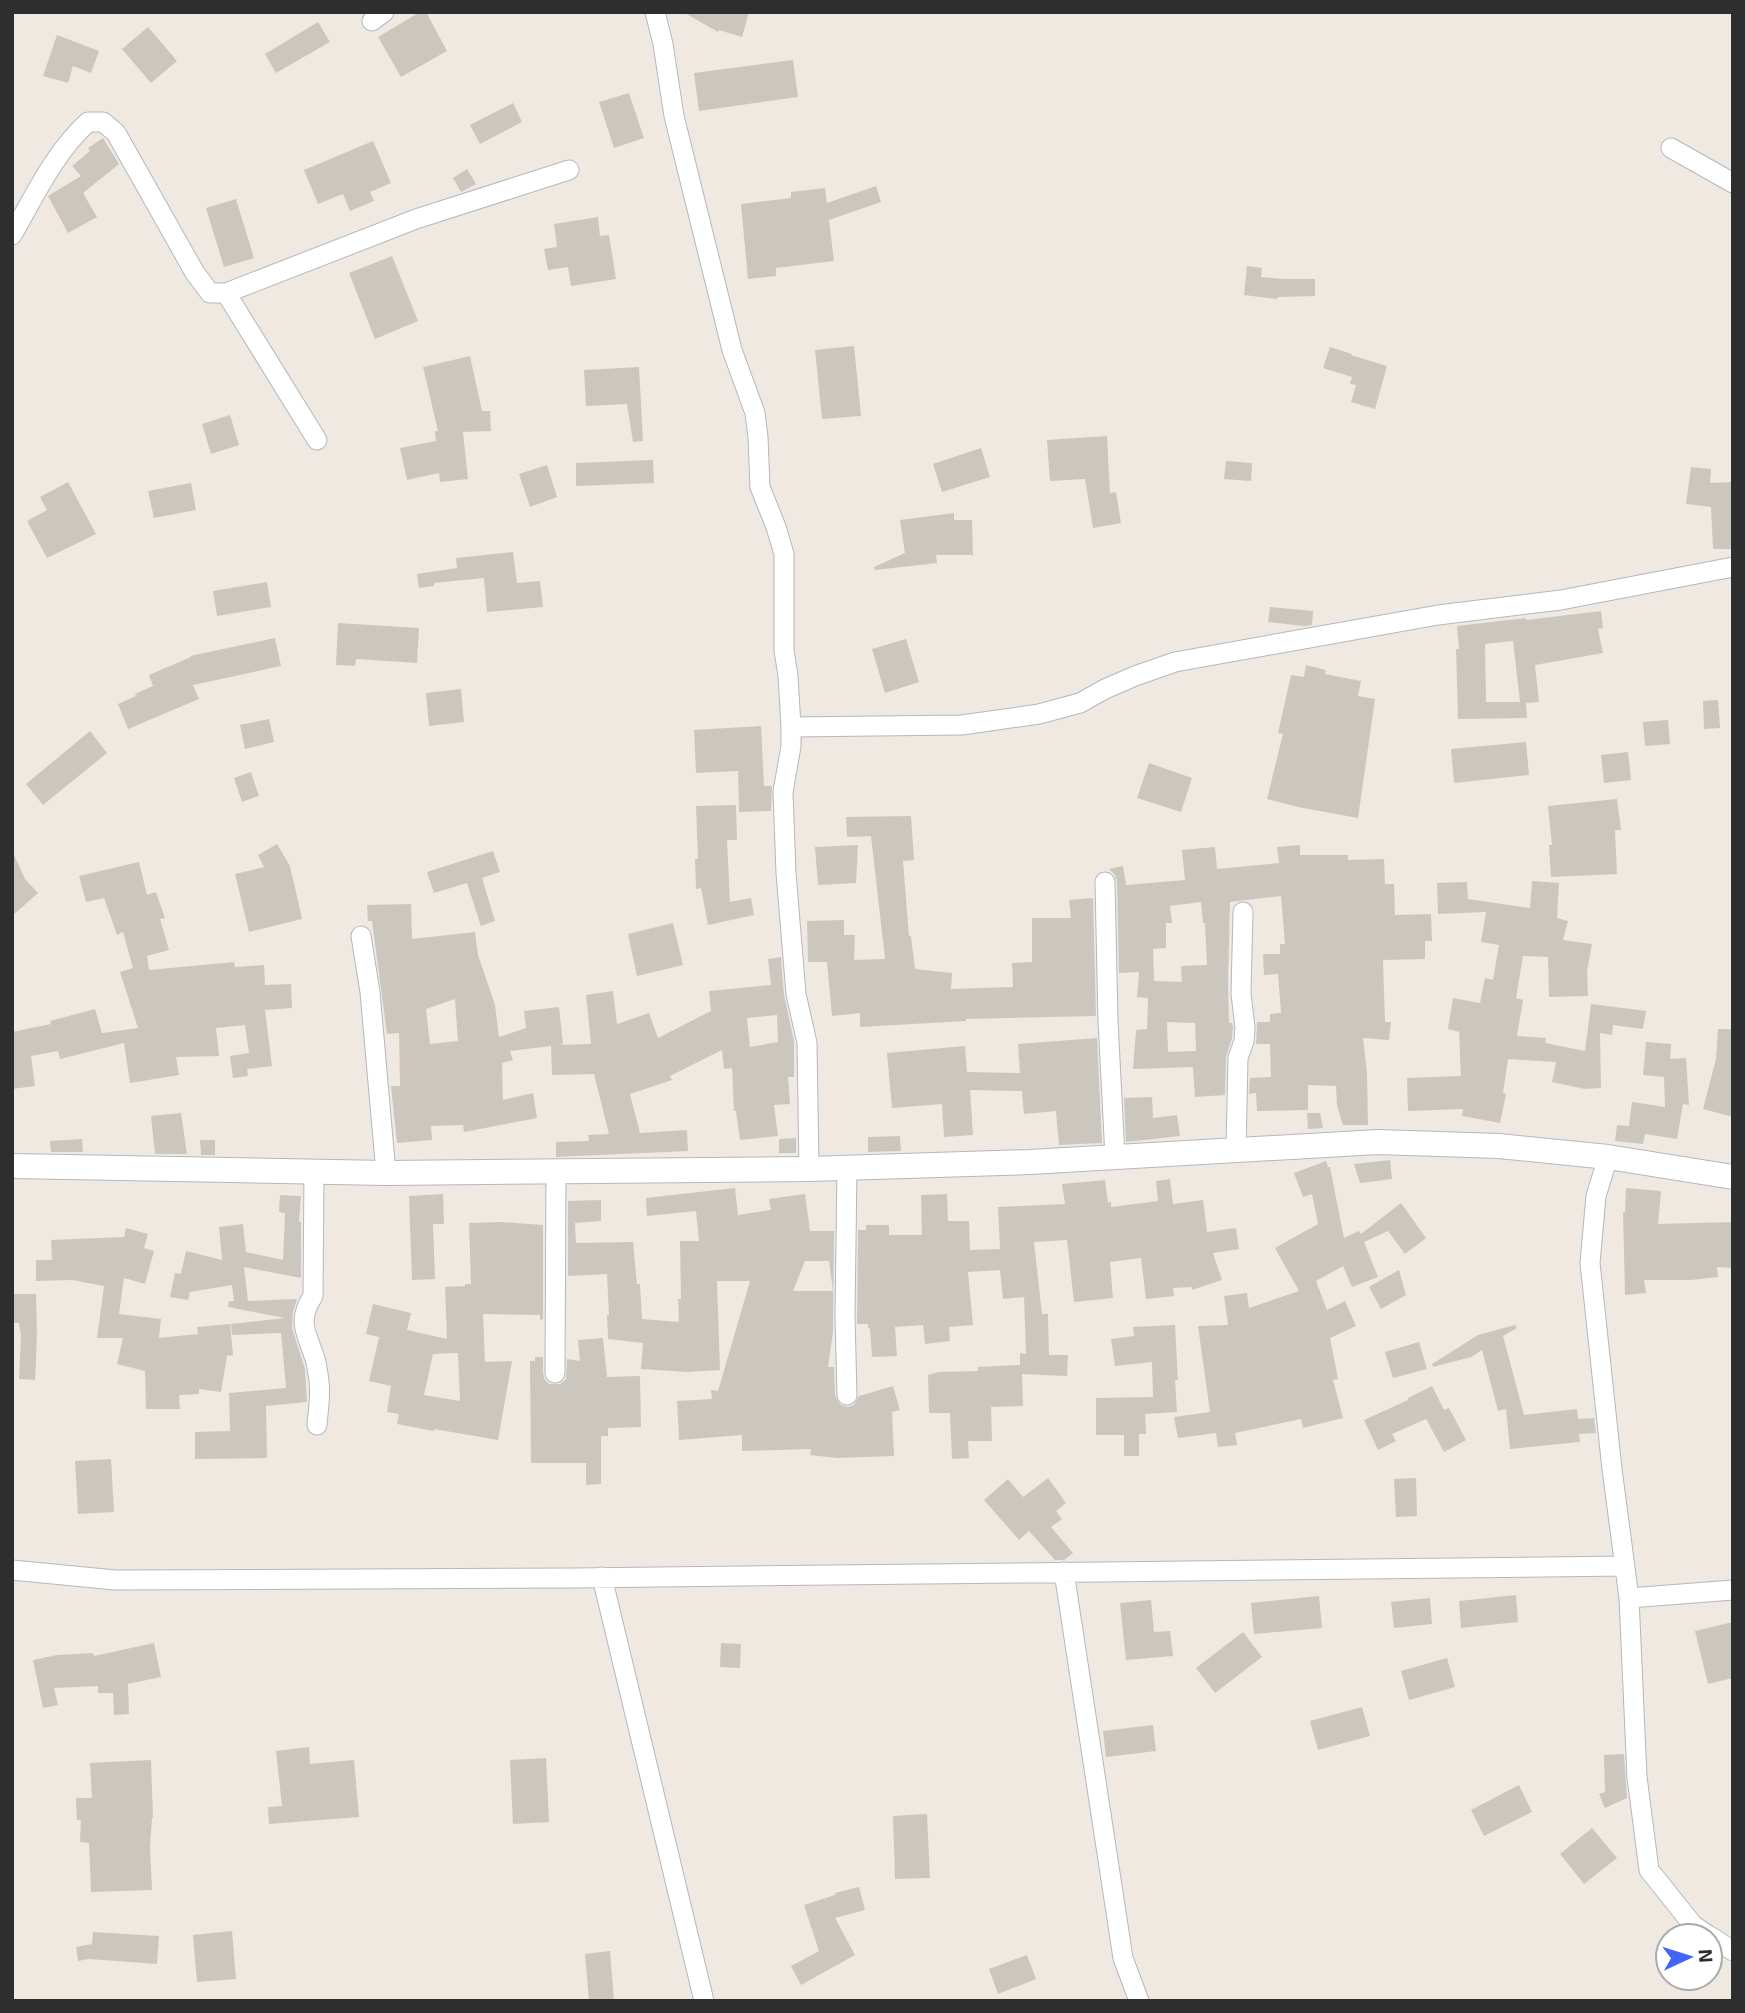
<svg xmlns="http://www.w3.org/2000/svg" width="1745" height="2013" viewBox="0 0 1745 2013" font-family="'Exo 2',sans-serif">
<rect width="100%" height="100%" fill="#efe9e1"/>
<!-- building -->
<path fill="#cbc7bf" fill-rule="evenodd" d="M420,12h6l21,39 -46,26 -23,-40z
M683,12h66l-7,25 -23,-7 -1,2z
M318,22l12,20 -54,31 -11,-19z
M148,27l29,34 -26,22 -29,-34z
M57,35l42,16 -8,22 -18,-7 -5,17 -25,-7z
M793,60l5,37 -99,14 -5,-38z
M629,93l15,45 -30,10 -15,-46z
M513,103l9,19 -42,22 -10,-19z
M103,138l16,26 -36,29 14,24 -29,16 -20,-37 33,-20 -9,-10 18,-15 -2,-3z
M373,141l18,42 -21,9 4,9 -24,10 -7,-17 -25,10 -14,-34z
M467,169l9,15 -15,8 -8,-14z
M876,186l5,16 -52,18 5,41 -58,7v8l-28,3 -7,-75 50,-6v-6l34,-4 2,15z
M236,199l18,59 -30,9 -18,-59z
M598,217l2,19 9,-1 7,44 -45,7 -3,-19 -20,3 -4,-21 13,-2 -3,-23z
M392,256l26,65 -43,18 -26,-66z
M1247,266l15,2 -1,9 23,2h31v17l-37,1 -1,2 -33,-4z
M854,346l7,70 -39,3 -7,-69z
M1330,347l22,7 -1,1 36,11 -12,43 -24,-7 5,-17 -6,-1 2,-7 -29,-9z
M470,356l12,55h8l1,20 -28,1 5,47 -28,3 -1,-9 -32,7 -7,-32 36,-7 -1,-10h3l-15,-64z
M639,367l4,74 -10,1 -6,-38 -41,2 -2,-36z
M230,415l9,30 -28,9 -9,-30z
M1107,436l3,57 6,-1 5,31 -28,5 -8,-49 -35,2 -3,-41z
M981,448l9,29 -48,15 -9,-28z
M653,460l1,23 -78,3v-23z
M1226,461l26,2 -1,18 -27,-2z
M547,465l10,32 -27,10 -11,-33z
M1691,467l20,2 -1,14 23,-1v67h-20l-2,-42 -25,-3z
M68,482l28,52 -49,24 -20,-37 20,-11 -7,-13z
M191,483l5,27 -42,8 -6,-27z
M954,513v7h18l1,35h-37l1,8 -62,7 -1,-3 31,-14 -5,-33z
M513,552l4,31 23,-2 3,26 -56,5 -3,-34 -50,5v3l-15,2 -2,-14 40,-6 -1,-10z
M267,582l4,25 -54,9 -4,-25z
M1270,607l43,4 -1,14 -7,1 -37,-4z
M1601,611l2,17 -5,1 5,24 -68,12 4,37 -13,1 1,15 -69,1 -2,-70h3l-2,-23 69,-8v2zM1513,641l7,61h-34l-1,-58z
M338,623l81,5 -2,35 -61,-4 -1,7 -19,-1z
M275,638l6,28 -88,19 6,14 -71,30 -10,-25 18,-8 -1,-2 18,-8 -4,-11 42,-18 -1,-1z
M906,639l13,43 -34,11 -13,-44z
M1306,665l20,5 -1,4 36,7 -3,15 17,3 -17,119 -60,-11 -31,-8 16,-65 -5,-1 13,-58 13,2z
M461,689l3,33 -35,4 -3,-33z
M1718,700l2,28 -16,1 -1,-28z
M269,719l5,23 -29,7 -5,-24z
M1668,720l2,24 -25,2 -2,-24z
M761,726l3,60h8l-1,25 -32,1 -1,-41 -42,2 -2,-43z
M90,731l17,22 -64,52 -17,-21z
M1526,742l3,33 -75,8 -3,-34z
M1628,752l3,28 -27,3 -3,-28z
M1149,763l43,15 -11,34 -44,-14z
M251,772l8,24 -17,6 -8,-24z
M1617,799l4,31h-6l2,44 -66,3 -2,-32h3l-4,-39z
M736,805l1,35h-10l3,62 21,-4 3,17 -46,10 -7,-37 -5,1 -1,-30h3l-2,-53z
M911,816l3,44 -11,1 6,75h2l4,33 37,4 -1,16 62,-2 -1,-24 20,-1v-44h39l-2,-18 24,-2 3,118 -130,3v2l-106,6v-14l-28,3 -5,-54h-19l-1,-41 37,-1v15h11l-1,25 31,-1 -14,-123 -24,1 -1,-20z
M277,844l13,22 12,53 -53,13 -14,-58 29,-7 -6,-12z
M858,845l-2,38 -38,2 -3,-38z
M1300,845v10h48v5l36,-1 1,25h9l1,31 36,-1 1,27h-7v18l-42,1 2,62h6l-2,18 -26,-2 4,35 1,52h-25l-6,-19 -1,-20 -28,-1v25l-51,1 -1,-18 -7,1 1,-16 21,-1 -1,-33h-14l1,-22h13v-8l11,-1 -3,-39 -14,1 -1,-21h17v-10h5l-4,-48 -51,6 -2,80 1,41h3l1,4 -1,11 -6,19 -1,38 -30,2 -2,-30 -60,2 3,-39 11,-1 1,-31 -11,-1 2,-25 -20,1 -2,-91 -2,-7 -6,-6 14,-3 3,19 59,-5 -3,-30 33,-3 2,22 62,-6 -2,-16zM1201,902l2,21h2l2,42 -26,1 1,16 -28,-1 -1,-32 13,-1v-25h6l-2,-17zM1167,1022l28,1 1,28 -28,1z
M12,850l13,29 13,14 -26,23z
M493,851l7,21 -18,6 13,43 -14,5 -14,-43 -33,10 -7,-21z
M139,862l8,33 9,-3 9,26 -5,1 9,31 -22,6 2,14 85,-8 1,5 29,-2 1,20 26,-1 1,24 -27,2 7,56 -25,3 1,7 -15,2 -3,-22 19,-3 -4,-28 -29,3 3,28 -43,1 3,18 -49,8 -6,-40 -64,16 -2,-8 -27,5 4,30 -23,3v-57l39,-8 -1,-3 45,-12 7,24 36,-5 -18,-56 13,-4 -10,-36 -6,3 -13,-37 -18,4 -7,-26z
M1532,881l27,2 -2,35 11,3 -5,19 29,4 -5,27 1,25 -39,1 -1,-40 -25,-1 -7,42 7,2 -6,36 29,2 -1,5 40,8 6,-47 55,7 -3,18 -30,-4 -1,10 -12,-2 1,55 -16,1 -33,-7 4,-20 -48,-3 -5,34 3,1 -6,29 -38,-7 1,-7 -55,2 -1,-33 54,-2 -2,-44 -11,-3 5,-31 27,5 5,-25 8,2 6,-35 -18,-3 5,-30 -48,2 -1,-31 30,-1 1,17 62,9z
M411,904l1,35 63,-7 3,23 17,50 4,32 27,-9 -2,-17 35,-4 4,37 -5,1 33,-1 -5,-49 27,-4 4,33 32,-11 9,25 53,-27 -2,-20 62,-6 -3,-26 13,-2 3,38 10,46v36h-6l2,27 -16,1 4,31 -38,4 -4,-29h-2l-2,-43 -8,1 -2,-19 -52,26 2,4 -42,14 10,39 47,-3 1,21 -132,6v-15l33,-1 -1,-6 21,-1 -15,-60 -42,1 -1,-29 -41,5 3,9 -11,3 1,37 30,-7 4,25 -73,14 -1,-7 -32,1 1,14 -35,3 -6,-57h9l-1,-53 -12,1 -15,-113h-4l-1,-16zM455,999l3,42 -28,3 -4,-35zM777,1015l1,27 -28,5 -3,-29z
M673,923l10,42 -46,11 -9,-42z
M1718,1029h15v88l-30,-8 13,-50z
M1097,1038l5,105 -43,2 -3,-34 -32,3 -2,-23 -52,-1 3,45 -29,2 -2,-33 -50,4 -5,-55 78,-7 2,26 53,1 -2,-29z
M1646,1042l25,2 -1,15 16,-1 3,47 -6,-1 -6,35 -32,-5 -2,10 -28,-3 2,-16 12,1 3,-24 33,5 -1,-30 -21,-2z
M1152,1097l1,21 24,-3 3,21 -54,6 -2,-44z
M181,1113l6,41h-32l-4,-38z
M1307,1113h13l3,15 -15,1z
M900,1136l1,15 -33,1v-15z
M796,1138v15h-17v-14z
M82,1139l1,13h-32l-1,-11z
M200,1140h15v15h-14z
M1390,1160l2,19 -32,4 -6,-19z
M1326,1161l2,6h2l14,71 15,-7 2,3 40,-31 25,35 -21,16 -17,-23 -24,11 14,35 -26,10 -9,-21 -27,15 11,29 18,-9 11,25 -26,12 8,41 -5,1 10,38 -40,10 -2,-9 -66,14 2,12 -19,2 -2,-14 -38,5 -4,-21 36,-5 -12,-86 30,-1 -4,-29 23,-3 2,15 50,-17 -24,-43 43,-24 -6,-30 -9,3 -9,-24z
M1170,1179l3,25 30,-4 4,32 29,-4 3,21 -26,4 9,27 -30,10v-3l-19,1 1,8 -28,3 -5,-41 -31,4 3,36 -39,4 -7,-62 -33,2 8,72h6l1,41h19l-1,21 -45,-2 1,32 -32,1 1,34h-24l1,17 -17,1 -2,-46h-21l-1,-38 11,-3 39,-1v-4l42,-2v-12l6,1 -2,-57 -21,2 -3,-29 -32,2 5,53 -24,2 1,14 -25,3 -2,-19 -28,2 2,29 -25,1 -2,-29h-2v-4h-11l1,-94h8v-5h23v10h33l-1,-40 26,-1 1,27h21l1,29 30,-1 -2,-42 67,-3 -3,-20 43,-4 3,23 3,-1v5l47,-6 -2,-20z
M735,1188l3,27 33,-5 -2,-11 36,-5 5,37h24l-1,101 -5,35h6l1,29 6,9 7,2 6,-2 5,-9 34,-10 7,24 -8,2 2,44 -57,2 -27,-3 1,-6 -69,2v-16l-63,5 -2,-39 35,-2 -1,-9 7,1 32,-110h-33l3,89 -33,2 -46,-3 2,-26 -35,-4 -1,-24h2l-2,-41 -39,2v-75l33,-1v21l-26,2 1,20 57,-1 4,42h3l2,35 37,3 -1,-23h3l-1,-58h19l-3,-30 -49,5 -1,-18zM805,1261h24l4,30h-40z
M1626,1188l35,3 -3,33 75,-2v46l-16,-1 1,10 -27,3h-47l2,13 -21,2 -2,-83h2z
M443,1194l1,30h-11l2,55 -23,1 -3,-84z
M280,1195l21,1 -2,26h2v56l-57,-11 4,34 49,-2 -4,13 -1,16 13,41 2,33 -41,4 1,52 -72,1v-27l35,-1 -1,-38 57,-5 -5,-55 -49,2 -1,-11 54,-6 -57,-11 1,-6h5l-2,-16 -42,7 -2,8 -18,-3 5,-24 6,1 5,-23 36,9 -3,-33 24,-3 3,28 37,8 2,-47 -6,-1z
M500,1222l43,3v94l-3,1v-5l-57,-1 2,48 27,-1 -14,79 -64,-11v2l-37,-7 2,-10 -12,-2 4,-26 -22,-5 10,-44 -13,-3 7,-30 38,9 -4,17 40,9 -2,-52 20,-1v-2h6l-2,-61zM458,1353l2,48 -36,-6 9,-41z
M126,1228l22,6 -4,14 10,3 -9,33 -21,-6 -5,36 42,5 -2,19 39,-4 -1,-7 33,-3 3,31 -6,1 -6,36 -22,-3v5l-20,1 1,14h-34l-1,-38 -28,-7 6,-26h-26l7,-52 -32,-6 -36,1v-21h16l-1,-20 73,-3z
M1399,1270l7,25 -25,14 -12,-22z
M12,1294h24l1,43 -2,43 -16,-1 2,-44 -2,-12h-7z
M1175,1325l3,55h-3l2,32 -32,2 1,20h-7v22h-15v-21h-28v-37l57,-1 -1,-35 -37,4 -4,-27 23,-3 -1,-9z
M1515,1325l2,3 -14,8 21,79 53,-6 1,10 16,-1 2,15 -17,1 1,8 -70,7 -4,-40 -8,2 -16,-61 -11,7 -38,10 -1,-3 46,-29z
M603,1338l4,39 33,-1 1,51 -33,1v8h-7v48l-15,1v-22h-55l-1,-102h5v-4h8v16l2,7 4,4h11l6,-5 1,-20 13,2 -2,-21z
M1419,1342l8,27 -34,9 -8,-26z
M1432,1386l12,24 5,-2 17,32 -22,12 -18,-33 -34,15 4,7 -18,9 -14,-30 44,-20v-2z
M111,1459l3,53 -36,2 -3,-53z
M1048,1478l18,25 -10,8 6,8 -11,8 22,26 -9,7h-9l-26,-29 -10,9 -35,-40 24,-21 15,18z
M1416,1478l1,38 -21,1 -2,-38z
M1516,1595l2,27 -57,6 -2,-27z
M1319,1596l3,32 -68,6 -3,-31z
M1430,1598l2,26 -38,4 -3,-26z
M1151,1600l3,32 16,-1 3,25 -47,4 -6,-57z
M1733,1622v56l-25,6 -13,-53z
M1243,1632l19,25 -47,36 -19,-25z
M154,1643l7,34 -33,7 1,30 -15,1 -1,-22h-15v-7l-44,2 4,17 -15,3 -10,-48 24,-5 36,-2 1,3z
M721,1643l20,1 -1,24 -20,-1z
M1447,1658l8,29 -46,13 -8,-29z
M1362,1707l8,29 -52,14 -8,-29z
M1153,1725l3,26 -50,6 -3,-26z
M309,1747l1,17 44,-4 5,57 -90,7 -1,-17 14,-1 -6,-55z
M1624,1754l3,44 -22,10 -6,-14 6,-2 -1,-37z
M546,1758l3,64 -36,2 -3,-64z
M151,1760l2,58h-1l-2,29 2,43 -61,2 -2,-49 -9,-1 1,-22h-4l-1,-22h16l-2,-35z
M1519,1785l13,27 -48,24 -13,-26z
M927,1814l3,64 -35,1 -2,-63z
M1592,1828l25,30 -33,26 -24,-30z
M859,1887l6,23 -30,8 20,37 -54,30 -10,-19 28,-15 -15,-46 31,-10v-2z
M232,1931l4,48 -39,3 -4,-47z
M93,1932l66,4 -2,28 -68,-5 -11,2 -2,-14 16,-3z
M610,1951l4,50h-25l-4,-47z
M1027,1955l9,24 -38,15 -9,-25z"/>
<g fill="none" stroke-linecap="round" stroke-linejoin="round">
<defs>
<path id="minor" d="M655,12l8,32 11,72 58,234 23,63 3,24 2,50 16,40 8,27v96l4,26 3,51v19l-8,46 3,81 10,121 11,49 2,126
M372,21l12,-9
M1671,148l62,35
M12,235c22,-38 42,-82 76,-113h15l13,11 79,140 15,20h16l190,-74 153,-49
M226,293l91,147
M791,727l171,-2 77,-11 41,-11 25,-14 30,-13 40,-14 263,-47 123,-15 172,-33
M1105,882l3,139 7,136
M361,936l9,56 16,181
M1236,1149l2,-91 6,-17 1,-14 -4,-33 2,-82
M1608,1157l-12,39 -6,67 22,206 17,129 8,179 12,93 44,55 16,11
M314,1172l-1,124c-17,26 -6,37 2,63 2,6 3,15 4,22 2,14 -1,30 -2,44
M555,1373l1,-202
M847,1395l-2,-78 2,-150
M12,1570l103,10 459,-2 1051,-12
M1064,1572l59,386 16,43
M602,1577l102,424
M1629,1598l104,-8
M1710,1936l23,15"/>
<path id="tertiary" d="M12,1166l374,7 423,-4 221,-7 348,-20 121,4 109,11 125,20"/>
</defs>
<!-- minor casing -->
<use href="#minor" stroke="#b4b7c1" stroke-width="21"/>
<!-- tertiary casing -->
<use href="#tertiary" stroke="#b4b7c1" stroke-width="26"/>
<!-- minor -->
<use href="#minor" stroke="#fff" stroke-width="19"/>
<!-- tertiary -->
<use href="#tertiary" stroke="#fff" stroke-width="24"/>
</g>
<!-- border -->
<rect width="1745" height="2013" fill="none" stroke="#2e2e2e" stroke-width="28"/>
<!-- north arrow -->
<g transform="translate(1689 1957) rotate(86)"><circle r="33" fill="#ffffff" stroke="#ababab" stroke-width="2"/>
<path d="M0-5L12 26L0 18L-12 26Z" fill="#4264fb"/>
<text y="-10" font-size="19" font-weight="bold" text-anchor="middle" fill="#2e2e2e">N</text>
</g>
</svg>
